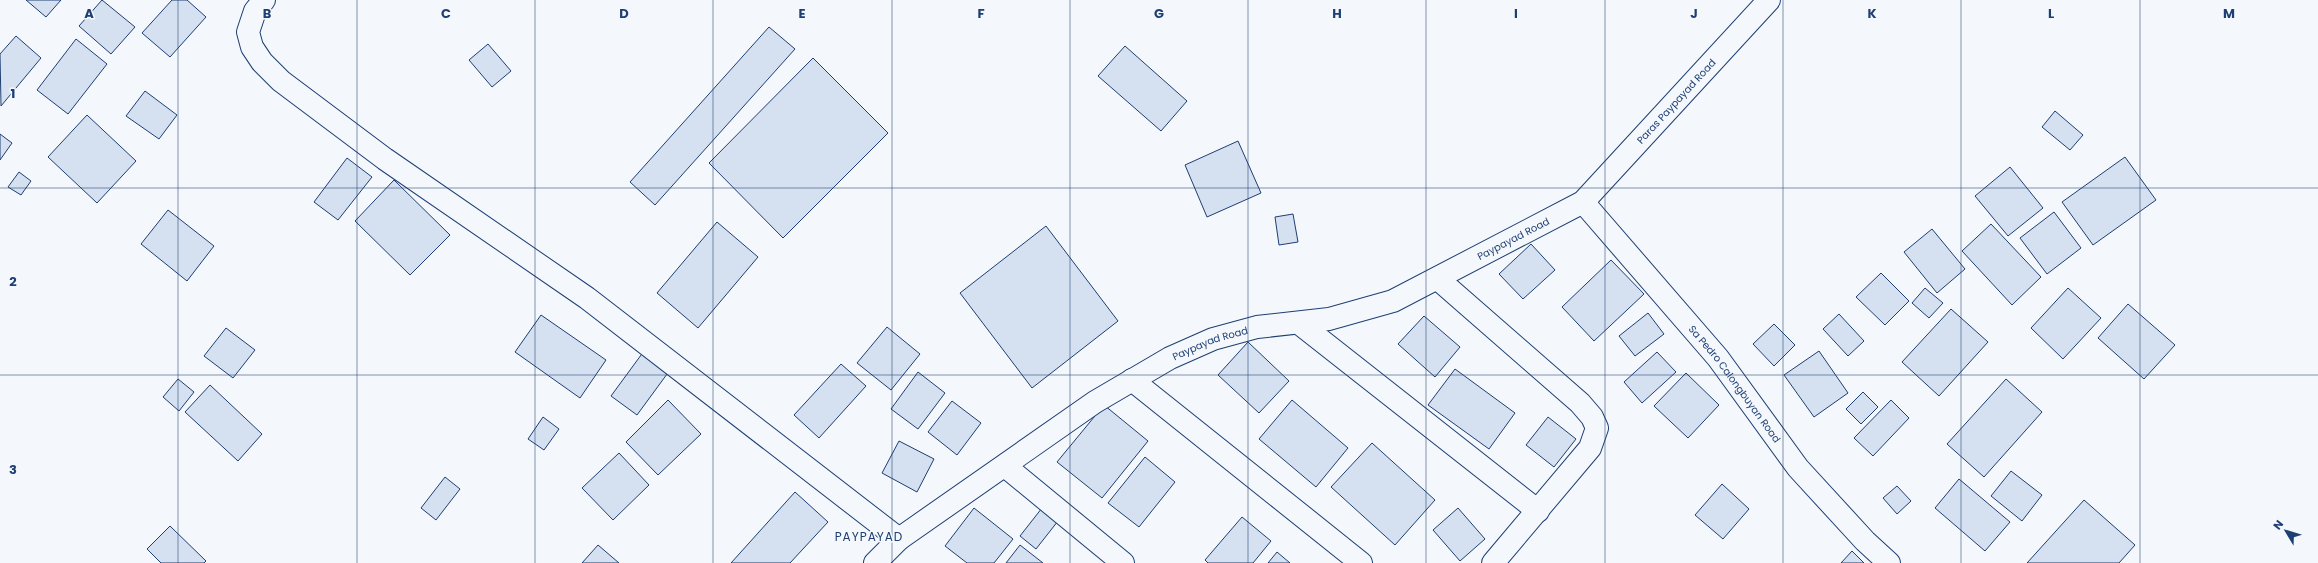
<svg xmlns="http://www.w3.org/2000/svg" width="2318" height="563" viewBox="0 0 2318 563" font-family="Poppins,sans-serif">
<rect width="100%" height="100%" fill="#f4f7fb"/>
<!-- building -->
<path fill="#d5e0f0" stroke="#1d3f73" d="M26,0h35l-15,17z
M102,0l33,27 -24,27 -32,-28z
M172,0h15l19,17 -36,40 -28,-24z
M769,27l26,22 -140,156 -25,-23z
M16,36l25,22 -40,48 -1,-52z
M76,39l31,25 -39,50 -31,-24z
M488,44l23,27 -19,16 -23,-27z
M1125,46l62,55 -26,30 -63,-55z
M813,58l75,75 -105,105 -74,-75z
M145,91l32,24 -18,24 -33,-23z
M2055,111l28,24 -13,15 -28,-23z
M87,115l49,46 -39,42 -49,-46z
M0,134l12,9 -12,17z
M1238,141l23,52 -54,24 -22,-52z
M2125,157l31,43 -63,45 -31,-43z
M347,158l25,19 -34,43 -24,-18z
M2010,167l33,41 -35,28 -33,-40z
M19,172l12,9 -10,14 -13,-8z
M394,180l56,55 -40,40 -55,-54z
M168,210l46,36 -27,35 -46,-37z
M2054,212l27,36 -34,26 -27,-36z
M1293,214l5,28 -19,3 -4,-28z
M717,222l41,35 -60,71 -41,-35z
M1991,224l50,53 -29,28 -50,-54z
M1046,226l72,95 -86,67 -72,-95z
M1932,229l33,40 -28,24 -33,-41z
M1531,244l24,26 -32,29 -24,-25z
M1611,260l33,34 -50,47 -32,-34z
M1881,273l28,28 -24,24 -29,-28z
M1925,288l18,15 -14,15 -17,-15z
M2068,288l33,30 -38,41 -32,-31z
M2128,304l47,41 -31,34 -46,-41z
M1951,309l37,33 -49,54 -37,-34z
M1648,313l16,21 -29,22 -16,-20z
M1839,314l25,27 -16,15 -25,-27z
M541,315l65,45 -26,38 -65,-46z
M1424,316l36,31 -25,30 -37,-33z
M1774,324l21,21 -21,21 -21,-22z
M887,327l33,27 -29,36 -34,-27z
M226,328l29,22 -22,28 -29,-22z
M1248,342l41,39 -30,32 -41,-38z
M644,351l26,19 -33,45 -26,-19z
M1819,351l29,42 -34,24 -30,-42z
M1657,352l19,20 -34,31 -18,-21z
M841,364l25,22 -47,52 -25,-23z
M1455,369l60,44 -26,36 -61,-44z
M918,372l27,21 -27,36 -27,-20z
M1686,373l33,32 -31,33 -34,-32z
M178,379l16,13 -15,19 -16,-14z
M2006,379l36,33 -58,65 -37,-33z
M210,385l52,49 -24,27 -53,-49z
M1863,392l15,15 -17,17 -15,-15z
M668,400l33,34 -43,41 -32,-33z
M1292,400l56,48 -32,39 -57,-48z
M1891,400l18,18 -36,38 -19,-18z
M952,401l29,22 -24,32 -29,-23z
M1104,405l44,36 -46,57 -45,-36z
M543,417l16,12 -15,21 -16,-11z
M1548,417l28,22 -22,28 -28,-22z
M899,441l35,18 -17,33 -35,-19z
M1372,443l63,57 -40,45 -64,-58z
M619,453l30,32 -36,35 -31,-32z
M1145,457l30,25 -36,45 -31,-24z
M2011,471l31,24 -20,26 -31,-25z
M445,477l15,12 -24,31 -15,-12z
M1959,479l51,43 -25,29 -50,-43z
M1722,484l27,25 -26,30 -28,-24z
M1897,486l14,15 -14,13 -14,-16z
M795,492l33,30 -38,41h-59z
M2084,500l51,45 -16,18h-92z
M974,508l39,31 -19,24h-27l-22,-17z
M1042,508l16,13 -22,28 -16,-13z
M1458,508l27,31 -25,22 -27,-31z
M1242,517l29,24 -18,22h-45l-3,-3z
M170,526l36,35 -2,2h-43l-14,-14z
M598,545l21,18h-37z
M1020,545l23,18h-37z
M1852,551l12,12h-23z
M1277,552l13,11h-22z"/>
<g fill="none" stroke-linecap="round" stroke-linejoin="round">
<defs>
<g id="street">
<path d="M264,0l-9,11 -7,21 4,15 10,15 19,19 104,78 202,139 312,241"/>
<path id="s1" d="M1583,202l135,156 80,110 67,73 24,22"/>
<path d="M1438,279l142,124 12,14 5,11 -7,20 -97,115"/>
<path d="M1299,323l239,188"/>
<path d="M1132,380l229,183"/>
<path d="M1005,466l118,97"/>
<path id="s2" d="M875,563l24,-24 196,-137 75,-44 43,-19 44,-12 72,-8 64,-18 190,-99 186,-202"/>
</g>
</defs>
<!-- street casing -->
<use href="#street" stroke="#1d3f73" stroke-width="24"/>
<!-- street -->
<use href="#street" stroke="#f4f7fb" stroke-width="22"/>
</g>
<!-- grid -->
<path fill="none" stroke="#1d3f73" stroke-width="1" stroke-opacity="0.55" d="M178,0v563M357,0v563M535,0v563M713,0v563M892,0v563M1070,0v563M1248,0v563M1426,0v563M1605,0v563M1783,0v563M1961,0v563M2140,0v563M0,188h2318M0,375h2318"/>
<g text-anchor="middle" stroke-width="3" stroke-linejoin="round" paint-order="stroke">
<!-- street labels -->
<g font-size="10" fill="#1d3f73" stroke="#f4f7fb">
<text dy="4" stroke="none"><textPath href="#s2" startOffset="943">Paras Paypayad Road</textPath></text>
<text dy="4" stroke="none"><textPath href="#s2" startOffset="727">Paypayad Road</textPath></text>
<text dy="4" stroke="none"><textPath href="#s2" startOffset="403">Paypayad Road</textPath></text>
<text dy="4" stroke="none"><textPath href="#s1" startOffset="237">Sa Pedro Calongbuyan Road</textPath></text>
</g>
<!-- quarter labels -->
<g font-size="12" letter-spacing="1" fill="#1d3f73" stroke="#f4f7fb">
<text x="869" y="541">PAYPAYAD</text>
</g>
</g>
<g font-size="13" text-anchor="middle" font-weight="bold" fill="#1d3f73" stroke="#f4f7fb" stroke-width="3" stroke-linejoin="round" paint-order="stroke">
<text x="89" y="18">A</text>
<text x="267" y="18">B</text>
<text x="446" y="18">C</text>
<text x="624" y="18">D</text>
<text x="802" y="18">E</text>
<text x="981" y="18">F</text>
<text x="1159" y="18">G</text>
<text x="1337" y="18">H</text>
<text x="1516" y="18">I</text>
<text x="1694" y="18">J</text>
<text x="1872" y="18">K</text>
<text x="2051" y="18">L</text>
<text x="2229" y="18">M</text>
<text x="13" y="98">1</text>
<text x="13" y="286">2</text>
<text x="13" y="474">3</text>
</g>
<!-- north arrow -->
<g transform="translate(2286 531) rotate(308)" stroke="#f4f7fb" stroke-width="3" paint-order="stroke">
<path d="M0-3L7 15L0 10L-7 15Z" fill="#1d3f73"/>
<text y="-6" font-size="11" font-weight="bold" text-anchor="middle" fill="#1d3f73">N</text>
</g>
</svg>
